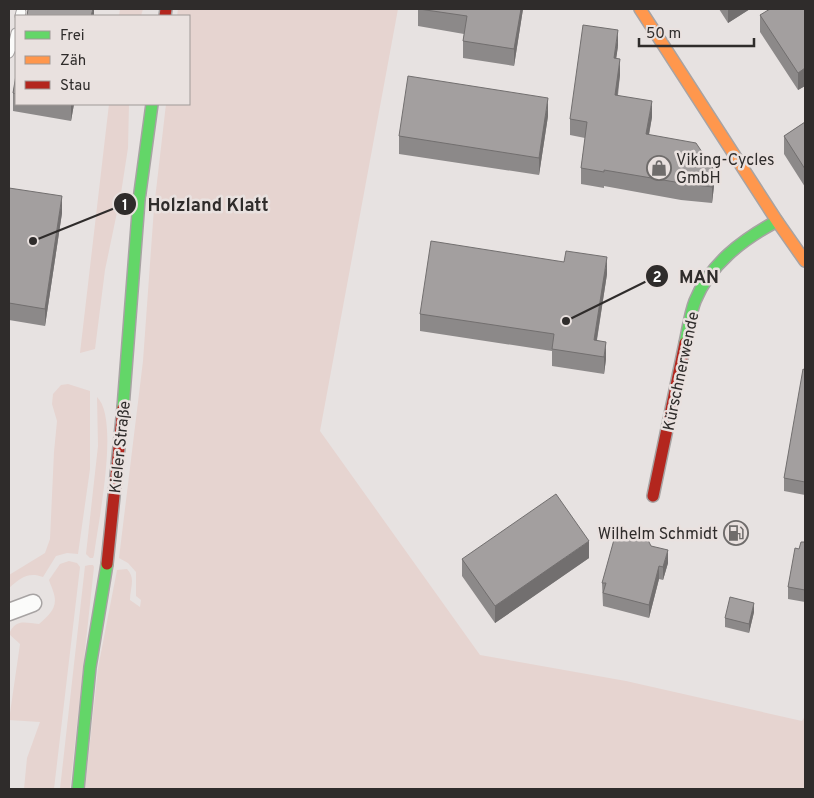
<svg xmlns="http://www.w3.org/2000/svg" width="814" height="798" viewBox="0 0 814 798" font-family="Overpass,sans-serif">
<rect width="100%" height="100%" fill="#e7e2e1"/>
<!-- green -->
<path fill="#e6d4d0" d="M120,9h23l-2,7h-22z
M178,9h220l-78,422 160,224 146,26 176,40 3,-5v73h-720l13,-121 19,-98 10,-1c9,9 3,19 3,31l10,7 1,-7 -5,-4v-24l-8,-9 -9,-5 24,-197 11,-153 12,-104h23v-88h-12z
M109,104h20l-1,44 -7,45 -16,77 -10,79 -15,4z
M68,384l22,7v78l-12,85 -11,-1 -11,3 -13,21c-15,-6 -24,2 -34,11v-13l36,-22 5,-14 4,-87 3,-31 -5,-17 1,-10 8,-9z
M97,397c23,22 1,126 -3,158l-1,3h-3l-4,-4 12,-108z
M69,561l8,2 3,4 -26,222h-30l3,-31 13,-36 -31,-2 11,-76 -11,-10c7,-16 16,-11 30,-10 11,-10 20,-17 14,-33 -1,-4 -3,-7 -4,-11l11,-16z
M89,565h4l1,2 -24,222h-10l25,-223z"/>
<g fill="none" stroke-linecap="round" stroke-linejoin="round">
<defs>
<path id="lane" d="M20,16l1,-4
M9,53l5,-11 2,-9"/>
<path id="street" d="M9,612l24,-9"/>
<path id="fast" d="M685,343c3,-13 5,-29 10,-42 15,-37 47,-61 82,-80
M123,408l16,-208 13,-96
M78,789l12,-122 17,-103"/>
<path id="slow" d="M640,9l137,212 28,40"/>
<path id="jam" d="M165,16l1,-7
M653,496l32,-153
M107,564l16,-156"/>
</defs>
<!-- lane casing -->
<use href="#lane" stroke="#a7a3a3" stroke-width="11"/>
<!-- street casing -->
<use href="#street" stroke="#a7a3a3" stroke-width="19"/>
<!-- fast casing -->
<use href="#fast" stroke="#a7a3a3" stroke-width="14"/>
<!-- slow casing -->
<use href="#slow" stroke="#a7a3a3" stroke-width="14"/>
<!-- jam casing -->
<use href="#jam" stroke="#a7a3a3" stroke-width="14"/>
<!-- lane -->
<use href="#lane" stroke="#fbfbfa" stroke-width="9"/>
<!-- street -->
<use href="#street" stroke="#fbfbfa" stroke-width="16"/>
<!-- fast -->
<use href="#fast" stroke="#63d668" stroke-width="11"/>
<!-- slow -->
<use href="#slow" stroke="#ff974d" stroke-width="11"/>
<!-- jam -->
<use href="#jam" stroke="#b3261e" stroke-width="11"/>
</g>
<!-- wall -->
<path fill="#8c8989" d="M418,9h105l-9,57 -51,-8v-17l1,-7 -46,-8z
M719,9h31l-22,14z
M805,9v77l-7,4 -38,-58v-17z
M618,46l-2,12 4,17 -2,20 34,22 -3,18 65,51 -2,17 -31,-3 -77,-14v2l-23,-4v-16l4,-30 -15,-3v-16z
M16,75v29h58l-3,17 -58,-10v-18z
M548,116l-9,59 -140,-21v-18z
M805,122v65l-21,-33v-18z
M9,188l53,25 -17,113 -36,-6z
M564,262l43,12 -10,66 9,19 -2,15 -52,-8v-15l-132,-20v-17z
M805,370v125l-21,-4v-13z
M805,542v60l-17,-3v-12l11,-38z
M651,546l17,17 -5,17 -4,-1 -10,39 -46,-12 -1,-23z
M589,558l-94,65 -33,-47v-17z
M754,612l-5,21 -24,-6v-9z"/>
<!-- shaded-wall -->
<path fill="#726f6f" d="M93,9h1v7h-3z
M521,9h2l-9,57v-17z
M728,9h22l-22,14z
M618,30v16l-4,28v-16z
M620,59v16l-5,36v-16z
M805,68v18l-7,4v-17z
M548,98v18l-9,59v-17z
M652,101v16l-6,33v-16z
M71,104h3l-3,17z
M714,170v16l-2,17v-16z
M62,196v17l-17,113v-17z
M607,257v17l-13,83v-17z
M606,342v17l-2,15v-17z
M589,541v17l-94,65v-17z
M668,550v13l-5,17v-13z
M659,566v13l-10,39v-13z
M754,603v9l-5,21v-9z"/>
<!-- building -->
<path fill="#a39f9f" stroke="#726f6f" d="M28,9h65l-2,7h-64z
M419,9h102l-7,40 -51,-8 4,-25z
M770,9h35v59l-7,5 -38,-58z
M583,25l35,5 -4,28 6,1 -5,36 37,6 -6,33 50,9 18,27 -2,17 -31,-4 -77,-13v2l-23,-4 6,-46 -17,-3z
M16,75v19l-3,-1z
M408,76l140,22 -9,60 -140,-22z
M805,122v47l-21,-33z
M9,188l53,8 -17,113 -36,-6z
M431,241l133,21 2,-11 41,6 -13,83 12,2 -2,15 -52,-8 2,-15 -134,-20z
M803,369l2,1v112l-21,-4z
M556,494l33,47 -94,65 -33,-47z
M615,536l14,4 12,-4 7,4 3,6 17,4 -5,17 -4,-1 -10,39 -46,-12 3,-10h-4z
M801,542h4v48l-17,-3 7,-39 4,1z
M730,597l24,6 -5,21 -24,-6z"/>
<!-- icons -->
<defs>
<symbol id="shop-ring" viewBox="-11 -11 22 22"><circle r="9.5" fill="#e9e1df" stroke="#6f6c6b" stroke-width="1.5"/><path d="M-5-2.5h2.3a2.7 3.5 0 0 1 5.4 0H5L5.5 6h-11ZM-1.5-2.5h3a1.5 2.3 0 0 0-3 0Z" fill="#6f6c6b"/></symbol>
<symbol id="fuel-ring" viewBox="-11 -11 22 22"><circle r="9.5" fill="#e9e1df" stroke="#6f6c6b" stroke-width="1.5"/><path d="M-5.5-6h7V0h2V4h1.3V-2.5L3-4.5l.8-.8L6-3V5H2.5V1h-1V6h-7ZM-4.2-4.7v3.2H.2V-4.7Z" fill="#6f6c6b"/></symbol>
</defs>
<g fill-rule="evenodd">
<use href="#shop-ring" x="645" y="154" width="28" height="28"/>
<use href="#fuel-ring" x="722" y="519" width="28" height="28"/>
</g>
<g text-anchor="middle" stroke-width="5" stroke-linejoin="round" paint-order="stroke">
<!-- poi labels -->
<g font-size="16" fill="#2f2c2b" stroke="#e9e1df" text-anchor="start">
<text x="676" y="165">Viking-Cycles<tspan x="676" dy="18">GmbH</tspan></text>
<text x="718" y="539" text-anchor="end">Wilhelm Schmidt</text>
</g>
<!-- street labels -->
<g font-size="16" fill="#2f2c2b" stroke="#e9e1df">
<text transform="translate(680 371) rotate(-78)" y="6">Kürschnerwende</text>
<text transform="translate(119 447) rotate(-84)" y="6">Kieler Straße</text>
</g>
</g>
<!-- callouts -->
<path fill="none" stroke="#2f2c2b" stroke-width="2" d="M33 241L125 204M566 321L657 276"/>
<g fill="#2f2c2b" stroke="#e9e1df" stroke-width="2">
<circle cx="33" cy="241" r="5"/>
<circle cx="566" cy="321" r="5"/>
<circle cx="125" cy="204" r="12"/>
<circle cx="657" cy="276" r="12"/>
</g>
<g font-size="15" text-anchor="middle" font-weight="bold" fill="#fff">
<text x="125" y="210">1</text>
<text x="657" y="282">2</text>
</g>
<g font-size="18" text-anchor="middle" font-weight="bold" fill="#2f2c2b" stroke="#e9e1df" stroke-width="5" stroke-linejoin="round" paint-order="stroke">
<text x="208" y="211">Holzland Klatt</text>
<text x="699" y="283">MAN</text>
</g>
<!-- border -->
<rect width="814" height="798" fill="none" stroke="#2f2c2b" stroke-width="20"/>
<!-- legend -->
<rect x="15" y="15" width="175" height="90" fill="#e9e1df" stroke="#9f9997"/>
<rect x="25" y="31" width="25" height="8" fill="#63d668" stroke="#9f9997"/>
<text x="60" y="40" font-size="15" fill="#2f2c2b">Frei</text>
<rect x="25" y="56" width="25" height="8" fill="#ff974d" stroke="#9f9997"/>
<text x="60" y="65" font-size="15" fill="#2f2c2b">Zäh</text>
<rect x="25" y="81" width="25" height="8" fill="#b3261e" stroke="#9f9997"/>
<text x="60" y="90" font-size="15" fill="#2f2c2b">Stau</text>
<!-- scale -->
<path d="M639 38v8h115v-8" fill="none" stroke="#2f2c2b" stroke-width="2.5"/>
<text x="646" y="38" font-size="15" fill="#2f2c2b" stroke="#e9e1df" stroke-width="4" paint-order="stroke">50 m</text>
</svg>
